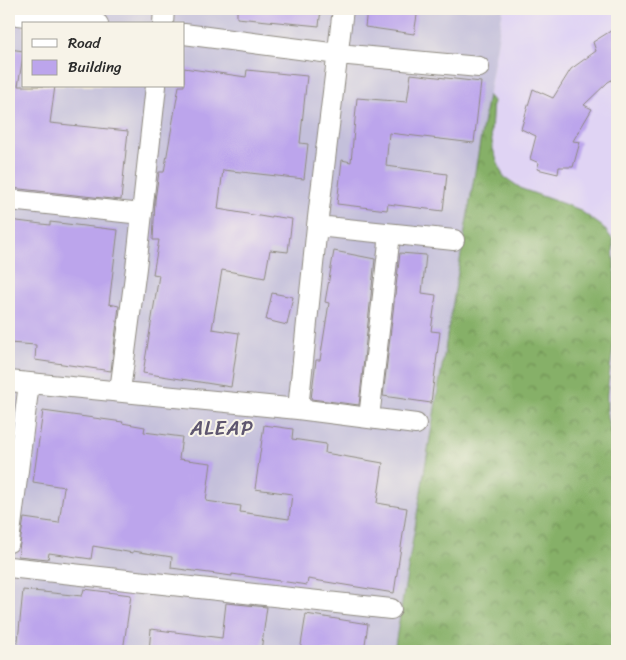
<svg xmlns="http://www.w3.org/2000/svg" width="626" height="660" viewBox="0 0 626 660" font-family="Sriracha,sans-serif">
<defs>
<pattern id="forest-crowns" width="20" height="18" patternUnits="userSpaceOnUse" patternTransform="scale(1.25)"><rect width="20" height="18" fill="#86b067"/><path d="M2 6a3 3 0 1 1 6 0M12 15a3 3 0 1 1 6 0" fill="none" stroke="#6e8f55"/></pattern>
</defs>
<rect width="100%" height="100%" fill="#f7f3e8"/>
<filter id="ink" filterUnits="userSpaceOnUse"><feTurbulence type="fractalNoise" baseFrequency=".02" numOctaves="2"/><feDisplacementMap in="SourceGraphic" scale="10" xChannelSelector="R" yChannelSelector="G"/><feConvolveMatrix kernelMatrix="1 2 1 2 8 2 1 2 1" color-interpolation-filters="sRGB"/></filter>
<filter id="wash" filterUnits="userSpaceOnUse"><feTurbulence type="fractalNoise" baseFrequency=".0096" numOctaves="4" result="noise"/><feDisplacementMap in="SourceGraphic" scale="20" xChannelSelector="R" yChannelSelector="G"/><feGaussianBlur stdDeviation="1.12" result="paint"/><feColorMatrix in="noise" values="0 0 0 0 0 0 0 0 0 0 0 0 0 0 0 0 0 1.4 0 .05"/><feComposite in="paint" operator="in"/></filter>
<g filter="url(#wash)">
<rect width="100%" height="100%" fill="#f1ead5"/>
<!-- built -->
<path fill="#e0d4f4" d="M503,9h114v642h-221z"/>
<!-- industrial -->
<path fill="#c4c0db" fill-rule="evenodd" d="M9,9h494l-108,642h-386zM24,24h160v62h-160z"/>
<!-- forest -->
<path fill="url(#forest-crowns)" stroke="#586e49" d="M488,95l5,6 -2,32 2,16 10,27 19,13 56,20 25,18 10,13 4,78 -10,76v23l5,20 5,11v203h-223z"/>
<g id="blocks">
<!-- building -->
<path fill="#bca5ec" d="M237,9h84l-2,17 -82,-8z
M367,9h51l-4,25 -49,-7z
M617,27v50l-9,5 -24,23 8,4 -19,32 7,1 -7,25h-14l-1,7 -21,-5 2,-6 -9,-4 6,-23 -15,-7 12,-40 20,9 18,-29 25,-18 -3,-9z
M9,49l15,2 -6,35h37l-5,37 78,8 -7,69 -110,-12 1,-9h-3z
M184,68l62,9 1,-7 60,6 -7,67 8,1 -4,35 -81,-9 -5,39 53,9v-2l21,3 -4,33 -18,-2 -5,28 -43,-8 -10,59 27,4 -8,54 -88,-14 16,-98 -6,-1 6,-34h-6l2,-40 4,-28h5l15,-86h5z
M411,74l70,8 -7,61 -85,-10 -3,33 61,8 -4,37 -55,-7 -1,6 -50,-6 5,-44 9,2 6,-64 50,4z
M9,220l41,5v-3l68,8 -9,74 10,2 -8,65 -76,-11 1,-15 -27,-2z
M334,251l41,8 -16,146 -48,-6 5,-39h4l9,-57 -4,-1z
M400,253l26,2 -4,38 14,2 -5,36 9,1 -9,71 -48,-7z
M272,293l21,4 -6,28 -21,-5z
M43,411l80,11 -1,1 23,4 -1,5 38,5 -3,22 32,4 -5,38 35,5 -1,6 49,7 3,-25 -37,-5 9,-64 29,4 -1,10 34,5 -1,9 58,10 -6,40 30,5 -13,85 -86,-14 -1,6 -75,-11v2l-61,-8 1,-11 -39,-6v2l-40,-7 -2,13 -42,-6 -1,6 -30,-3 6,-38 35,5 5,-36 -31,-5z
M84,589l47,6 -8,56h-106l6,-61 59,6z
M226,603l41,4 -6,44h-112l2,-22 71,9z
M306,614l62,10 -4,27h-64z"/>
</g>
</g>
<g filter="url(#ink)">
<use href="#blocks" fill-opacity="0" stroke="#8e8a80" stroke-width="1"/>
<g fill="none" stroke-linecap="round" stroke-linejoin="round">
<defs>
<path id="minor" d="M9,14l89,10
M163,24l1,-15
M184,34l154,20 141,13
M9,200l133,14
M317,226l137,14
M9,381l289,28 118,15
M120,391l16,-123 20,-182
M298,409l19,-183 26,-217
M369,418l21,-184
M9,542l20,-159
M9,567l382,42"/>
</defs>
<!-- minor casing -->
<use href="#minor" stroke="#8e8a80" stroke-width="22"/>
<!-- minor -->
<use href="#minor" stroke="#fff" stroke-width="20"/>
</g>
</g>
<g text-anchor="middle" stroke-width="4" stroke-linejoin="round" paint-order="stroke">
<!-- neighbourhood labels -->
<g font-size="20" letter-spacing="1" fill="#5e566f" stroke="#f7f3e8">
<text x="222" y="435">ALEAP</text>
</g>
</g>
<!-- margin -->
<rect width="626" height="660" fill="none" stroke="#f7f3e8" stroke-width="30"/>
<!-- legend -->
<rect x="22" y="22" width="162" height="65" fill="#f7f3e8" stroke="#a5a39c"/>
<rect x="32" y="39" width="25" height="8" fill="#ffffff" stroke="#a5a39c"/>
<text x="68" y="48" font-size="15" fill="#2b2b2b">Road</text>
<rect x="32" y="60" width="25" height="15" fill="#bca5ec" stroke="#a5a39c"/>
<text x="68" y="72" font-size="15" fill="#2b2b2b">Building</text>
</svg>
